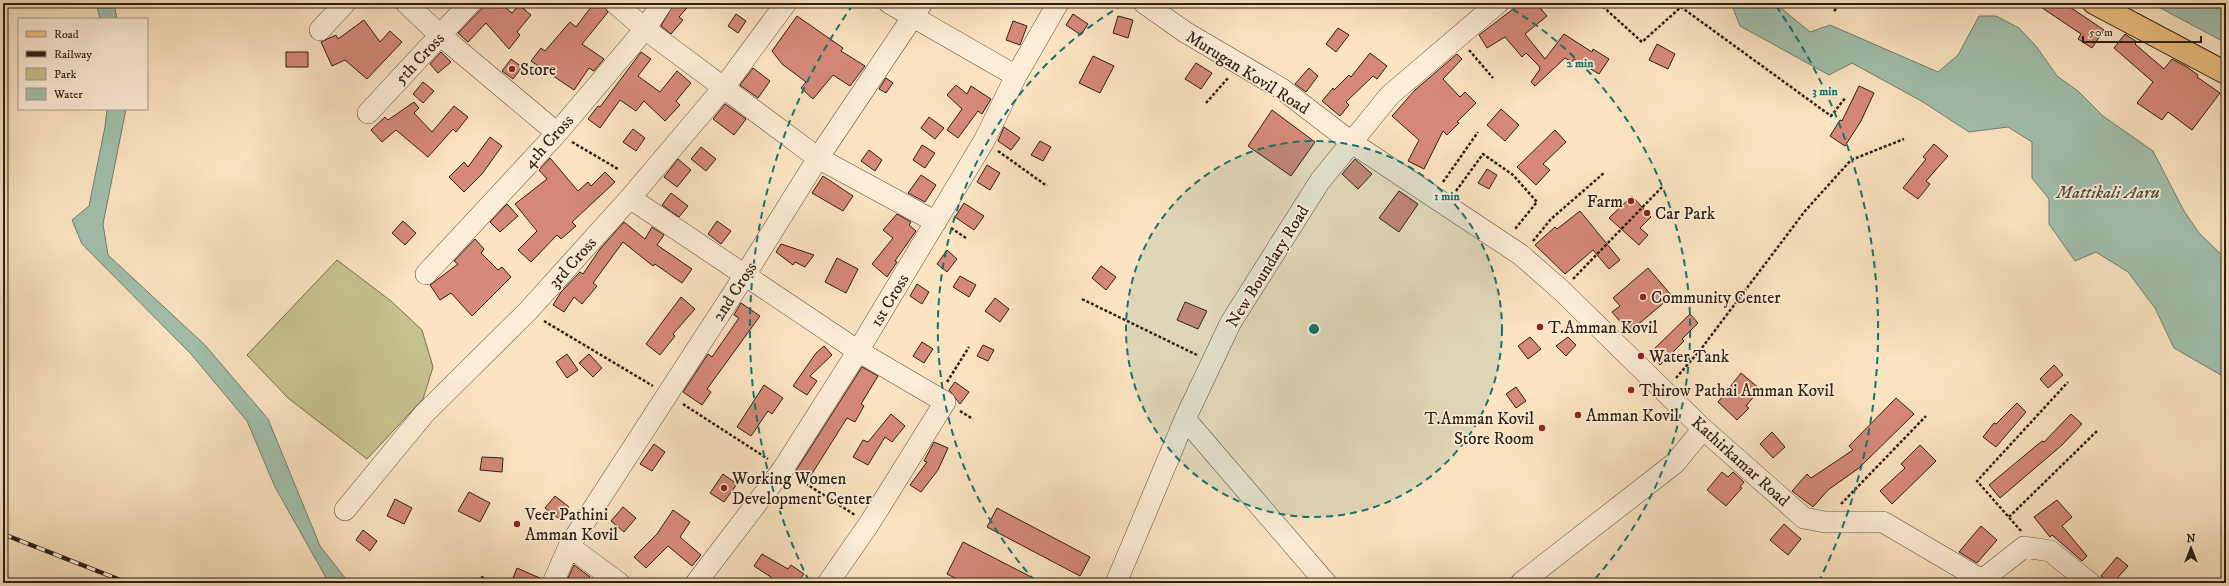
<svg xmlns="http://www.w3.org/2000/svg" width="2229" height="586" viewBox="0 0 2229 586" font-family="'IM FELL DW Pica',serif">
<rect width="100%" height="100%" fill="#fce4c2"/>
<filter id="stains"><feTurbulence type="fractalNoise" baseFrequency=".005" numOctaves="4"/><feColorMatrix values="0 0 0 0 .2 0 0 0 0 .09 0 0 0 0 .02 0 0 0 .5 -.17"/></filter>
<radialGradient id="worn" r=".72"><stop offset=".6" stop-color="#630" stop-opacity="0"/><stop offset="1" stop-color="#630" stop-opacity=".3"/></radialGradient>
<!-- green -->
<path fill="#c6c28f" stroke="#787051" d="M337,260l54,41 31,29 11,37 -10,32 -56,60 -79,-61 -41,-43z"/>
<!-- water -->
<path fill="#a1bfac" stroke="#727f6f" d="M96,3h18l3,16h-17z
M1731,3h44l35,29 20,-7 108,47 20,-17 21,-39h17l23,12 17,18 21,30 21,15 25,25 50,35 31,60 15,22 27,26v119l-52,-30 -19,-40 -27,-36 -32,-20 -21,9 -26,-37v-25l-17,-21v-36l-24,-15 -39,5 -46,-30 -71,-39 -23,12 -89,-49z
M2151,3h75v40z
M107,109h19l-23,115 5,31 97,90 63,74 52,127 29,37h-20l-54,-96 -28,-66 -56,-67 -109,-110 -10,-24 17,-14 16,-79z"/>
<!-- building -->
<path fill="#d78979" stroke="#2b1f13" d="M487,3h13l12,10 7,-8 12,10 -14,17 3,3 -11,14 -23,-26 -18,19 -10,-9z
M594,3h8l6,9 -26,32 22,15 -10,12 -5,-3 -15,22 -43,-29 10,-13 4,3 25,-29 6,5z
M674,3h17l-12,14 4,3 -12,14 -10,-8z
M1521,3h15l11,13 -22,18 20,25 19,-25 28,18 1,-3 16,10 -10,15 -25,-15 -2,3 -7,-4 -30,28 -4,-4 9,-13 -1,-3 -13,-13 -4,4 -17,-20 -18,11 -8,-13z
M2035,3h29l40,27 -12,18 -14,-9 3,-5z
M736,14l10,7 -8,12 -10,-7z
M1073,14l15,10 -7,11 -15,-10z
M797,16l46,32 -2,3 24,15 -15,20 -17,-11 -20,24 -12,-11 5,-6 -24,-18 -10,-13z
M1118,16l15,4 -5,18 -15,-5z
M364,20l16,22 10,-11 12,11 -35,37 -22,-19 -13,6 -11,-24 15,-7 2,4z
M1013,21l14,5 -7,19 -14,-5z
M1338,28l11,7 -13,17 -10,-8z
M2125,34l12,8 -2,2 29,25 8,-10 15,8 11,8 -1,2 23,16 -28,37 -24,-18 -6,8 -25,-17 16,-21 -39,-34z
M1657,44l18,10 -7,15 -19,-9z
M286,52h22v15h-22z
M441,52l10,10 -13,11 -8,-9z
M641,52l10,7 -13,17 22,16 17,-21 14,12 -15,18 4,4 -15,16 -21,-20 -8,10 -16,-11 -20,28 -12,-9 10,-13 2,1z
M1370,53l17,13 -10,13 -4,-3 -27,26 3,3 -9,11 -18,-15 11,-13 1,2 15,-15 2,2z
M1457,54l5,5 -19,20 17,18 5,-5 11,11 -19,19 2,1 -12,12 -4,-4 -19,38 -16,-8 11,-21 -27,-24 23,-26z
M1093,56l21,10 -14,27 -21,-10z
M511,59l11,8 -9,12 -11,-8z
M1196,63l16,10 -11,16 -16,-10z
M753,68l17,13 -12,17 -18,-13z
M1309,68l9,8 -12,16 -11,-8z
M886,78l7,5 -7,10 -7,-4z
M423,82l11,9 -11,12 -10,-9z
M956,85l11,9 4,-8 20,13 -9,15 -4,-3 -20,27 -11,-8 15,-21 -15,-14z
M1859,86l15,7 -13,28 -16,25 -15,-10 10,-16 2,1z
M414,102l5,6 -5,5 18,19 22,-26 14,11 -12,15 -3,-3 -25,28 -32,-27 -14,12 -11,-12 14,-13 3,3z
M725,104l21,15 -12,16 -21,-16z
M1501,109l18,16 -14,16 -18,-16z
M1272,110l43,32 -24,34 -43,-30z
M929,117l15,11 -9,11 -14,-11z
M1004,127l16,11 -9,12 -13,-9z
M633,129l12,9 -9,13 -13,-9z
M1555,130l11,12 -23,22 7,6 -14,15 -19,-18z
M490,137l12,9 -20,28 -18,18 -15,-15 15,-15 4,5z
M1040,141l11,6 -8,14 -12,-6z
M1934,144l14,12 -22,25 4,3 -12,15 -15,-11 23,-29 -3,-2z
M922,145l13,8 -10,15 -12,-8z
M701,147l15,12 -10,12 -15,-12z
M869,150l13,10 -7,11 -14,-10z
M550,158l28,33 10,-9 3,4 14,-14 10,10 -43,40 4,4 -15,13 -4,-4 -26,27 -13,-12 19,-19 -22,-27 32,-25 -8,-9z
M678,159l13,11 -14,17 -13,-10z
M1355,159l17,15 -14,15 -16,-15z
M987,165l13,8 -10,17 -13,-8z
M1487,169l10,6 -8,14 -11,-6z
M921,175l15,10 -11,17 -17,-9z
M823,176l30,20 -10,15 -31,-18z
M1399,191l19,13 -19,28 -20,-14z
M671,193l17,13 -9,11 -17,-12z
M1632,196l19,21 -11,11 8,7 -9,10 -30,-27z
M964,203l20,13 -10,14 -19,-13z
M507,204l11,12 -18,16 -10,-10z
M1580,211l40,49 -11,9 -16,-19 -28,24 -30,-29 20,-18 2,2z
M897,214l14,8 -2,3 7,6 -21,30 2,1 -10,15 -15,-13 21,-26 -10,-8z
M403,221l13,12 -11,12 -13,-12z
M717,221l14,10 -10,13 -13,-10z
M624,222l21,17 7,-12 12,8 -7,10 35,24 -10,14 -27,-19 -2,2 -30,-24 -30,41 4,3 -15,18 -8,-7 -10,15 -11,-7 8,-13 19,-20 3,2 17,-25z
M475,239l9,10 -3,4 17,17 4,-3 9,10 -39,39 -21,-23 -11,7 -10,-15 28,-21 -4,-3z
M781,244l33,11 -9,12 -10,-5 -2,3 -17,-13z
M947,250l10,9 -10,13 -10,-8z
M837,258l21,11 -12,24 -21,-11z
M1101,266l15,11 -10,13 -14,-12z
M1648,268l24,28 -43,36 -17,-20 8,-6 -7,-8z
M960,276l16,9 -7,12 -16,-10z
M917,284l12,8 -7,12 -12,-8z
M681,297l14,12 -22,25 2,2 -15,19 -14,-11z
M995,298l14,11 -9,13 -15,-11z
M1185,302l22,9 -9,18 -21,-9z
M741,303l19,13 -53,73 4,3 -9,13 -19,-13 25,-38 4,3 27,-39 -5,-3z
M1690,314l8,9 -16,16 2,2 -24,24 -11,-11z
M1530,337l11,12 -13,10 -10,-13z
M1568,337l8,8 -10,11 -10,-10z
M922,342l11,7 -9,14 -11,-7z
M983,345l11,5 -6,11 -11,-5z
M824,346l8,9 -22,21 7,5 -10,14 -14,-9 23,-33z
M567,354l11,16 -11,8 -11,-16z
M589,354l13,14 -9,9 -14,-14z
M2054,365l9,10 -15,13 -8,-9z
M862,367l16,9 -17,28 3,2 -9,16 -8,-4 -39,62 -13,-8z
M1741,373l19,16 -14,17 3,2 -12,12 -19,-18z
M955,382l14,10 -9,12 -11,-14z
M764,385l19,13 -11,16 -4,-3 -17,25 -14,-9z
M1516,387l10,14 -10,7 -10,-14z
M1896,398l18,16 -55,54 -31,22 -15,17 -21,-16 15,-17 4,4 42,-28 -4,-4z
M2017,403l9,9 -30,35 -13,-10 11,-14 2,1z
M891,414l14,12 -13,16 -7,-5 -17,28 -15,-8 10,-17 5,2z
M2071,414l11,10 -20,21 -62,53 -11,-13 53,-44 2,1z
M1772,432l13,15 -12,11 -13,-14z
M934,442l14,6 -10,22 -17,22 -11,-7 17,-23 -3,-1z
M654,444l11,8 -13,19 -12,-7z
M1920,445l16,16 -44,43 -12,-13 25,-23 -4,-4z
M482,457l21,1 -1,14 -22,-2z
M1722,472l6,5 5,-5 11,10 -4,5 2,1 -16,18 -19,-16z
M723,474l14,10 -13,18 -14,-9z
M469,492l21,11 -10,19 -22,-11z
M555,496l14,11 -10,12 -14,-11z
M395,499l17,9 -8,16 -17,-8z
M2057,500l15,17 -10,9 25,30 -5,5 -30,-26 -2,2 -16,-20z
M623,507l13,11 -12,14 -13,-11z
M997,508l93,49 -10,19 -93,-49z
M673,510l17,12 -10,15 21,18 -9,11 -24,-20 -22,22 -12,-11 23,-23z
M1784,524l17,15 -13,16 -18,-15z
M1981,526l16,14 -20,23 -18,-11z
M363,530l14,11 -7,10 -14,-11z
M963,542l80,41h-78l-18,-9z
M762,554l26,15 3,-4 13,9 -7,9h-17l-26,-17z
M2117,557l11,9 -15,17h-4l-8,-7z
M574,565l16,12 -4,6h-10l-8,-5z
M517,568l25,11 -1,4h-30z"/>
<g fill="none" stroke-linecap="round" stroke-linejoin="round">
<defs>
<path id="minor" d="M406,3l34,32 117,98
M615,3l30,26 173,129 118,64
M889,3l127,73
M1144,3l41,29 97,57 69,53 170,113 41,36 141,138 101,89 21,4h58l99,58 42,-33 26,4 40,32
M320,30l25,-27
M368,113l102,-110
M630,198l228,153 87,51 -76,122 -41,59
M426,274l131,-141 88,-104 17,-26
M1185,419l141,164
M345,510l79,-96 104,-103 102,-113 94,-111 62,-84
M569,546l50,37
M553,583l16,-37 176,-271 73,-117 104,-155
M696,583l87,-114 75,-118 126,-210 32,-65 42,-73
M1116,583l69,-164 46,-97 89,-141 70,-86 108,-92
M1521,583l154,-120 28,-34"/>
<path id="major" d="M2094,3l132,70"/>
</defs>
<!-- minor casing -->
<use href="#minor" stroke="#5f503f" stroke-width="22"/>
<!-- major casing -->
<use href="#major" stroke="#2b1f13" stroke-width="24"/>
<!-- path -->
<path stroke="#2b1f13" stroke-width="2.5" stroke-dasharray="3 2" stroke-linecap="butt" d="M1599,3l43,39 39,-35 150,109 15,-19
M1834,11l8,-8
M1469,50l24,28
M1206,103l22,-25
M572,142l46,27
M998,151l49,35
M1443,182l35,-50
M1456,191l27,-37 30,21 24,27 -22,27
M951,228l15,10
M1533,241l18,-22 54,-47
M1573,279l90,-93
M1082,299l115,56
M544,321l109,65
M1676,378l25,-29 104,-138 46,-51 53,-21
M947,382l22,-35
M683,404l85,55
M960,411l13,8
M797,478l58,37
M1841,504l85,-88
M2009,517l89,-87
M2021,531l-44,-50 91,-99
M481,577l13,6"/>
<!-- minor -->
<use href="#minor" stroke="#fdedd7" stroke-width="21"/>
<!-- major -->
<use href="#major" stroke="#eec281" stroke-width="22"/>
<defs>
<path id="rail" d="M3,534l125,49"/>
</defs>
<!-- rail casing -->
<use href="#rail" stroke="#2b1f13" stroke-width="4.5"/>
<!-- rail -->
<use href="#rail" stroke="#fdedd7" stroke-width="3" stroke-dasharray="9" stroke-linecap="butt"/>
</g>
<!-- distance rings -->
<circle cx="1314" cy="329" r="188" fill="#0f766e" fill-opacity=".12"/>
<g fill="none" stroke="#0f766e" stroke-width="2" stroke-dasharray="7 5">
<circle cx="1314" cy="329" r="188"/>
<path d="M1035 581A376 376 0 0 1 1126 3M1502 3A376 376 0 0 1 1593 581"/>
<path d="M809 581A564 564 0 0 1 852 6M1776 6A564 564 0 0 1 1819 581"/>
</g>
<!-- markers -->
<g fill="#8f2418" stroke="#fdedd7" stroke-width="1.5">
<circle cx="512" cy="69" r="4"/>
<circle cx="1631" cy="201" r="4"/>
<circle cx="1647" cy="213" r="4"/>
<circle cx="1643" cy="297" r="4"/>
<circle cx="1540" cy="327" r="4"/>
<circle cx="1641" cy="356" r="4"/>
<circle cx="1631" cy="390" r="4"/>
<circle cx="1578" cy="415" r="4"/>
<circle cx="1542" cy="428" r="4"/>
<circle cx="724" cy="488" r="4"/>
<circle cx="517" cy="524" r="4"/>
</g>
<g text-anchor="middle" stroke-width="3.5" stroke-linejoin="round" paint-order="stroke">
<!-- street labels -->
<g font-size="17" fill="#2b1f13" stroke="#fdedd7">
<text transform="translate(419 58) rotate(-47)" y="6">5th Cross</text>
<text transform="translate(1248 72) rotate(32)" y="6">Murugan Kovil Road</text>
<text transform="translate(548 141) rotate(-48)" y="6">4th Cross</text>
<text transform="translate(572 262) rotate(-48)" y="6">3rd Cross</text>
<text transform="translate(1267 266) rotate(-58)" y="6">New Boundary Road</text>
<text transform="translate(734 291) rotate(-57)" y="6">2nd Cross</text>
<text transform="translate(889 300) rotate(-59)" y="6">1st Cross</text>
<text transform="translate(1741 461) rotate(42)" y="6">Kathirkamar Road</text>
</g>
<!-- poi labels -->
<g font-size="17" fill="#2b1f13" stroke="#fdedd7" text-anchor="start">
<text x="520" y="75">Store</text>
<text x="1623" y="207" text-anchor="end">Farm</text>
<text x="1655" y="219">Car Park</text>
<text x="1651" y="303">Community Center</text>
<text x="1548" y="333">T.Amman Kovil</text>
<text x="1649" y="362">Water Tank</text>
<text x="1639" y="396">Thirow Pathai Amman Kovil</text>
<text x="1586" y="421">Amman Kovil</text>
<text x="1534" y="424" text-anchor="end">T.Amman Kovil<tspan x="1534" dy="20">Store Room</tspan></text>
<text x="732" y="484">Working Women<tspan x="732" dy="20">Development Center</tspan></text>
<text x="525" y="520">Veer Pathini<tspan x="525" dy="20">Amman Kovil</tspan></text>
</g>
<!-- water labels -->
<g font-size="18" font-style="italic" fill="#4e4f41" stroke="#fdedd7">
<text x="2108" y="198">Mattikali Aaru</text>
</g>
</g>
<circle cx="1314" cy="329" r="6" fill="#0f766e" stroke="#fdedd7" stroke-width="2"/>
<g font-size="12" text-anchor="middle" font-weight="bold" fill="#0f766e" stroke="#fdedd7" stroke-width="3.5" stroke-linejoin="round" paint-order="stroke">
<text x="1580" y="67">2 min</text>
<text x="1825" y="95">3 min</text>
<text x="1447" y="200">1 min</text>
</g>
<!-- margin -->
<rect width="2229" height="586" fill="none" stroke="#fce4c2" stroke-width="16"/>
<rect x="4" y="4" width="2221" height="578" fill="none" stroke="#2b1f13" stroke-width="2"/>
<rect x="8" y="8" width="2213" height="570" fill="none" stroke="#2b1f13"/>
<!-- legend -->
<rect x="18" y="18" width="130" height="92" fill="#fdedd7" stroke="#a99b89"/>
<rect x="26" y="31" width="20" height="6" fill="#eec281" stroke="#a99b89"/>
<text x="54" y="38" font-size="12" fill="#2b1f13">Road</text>
<rect x="26" y="51" width="20" height="6" fill="#2b1f13" stroke="#a99b89"/>
<text x="54" y="58" font-size="12" fill="#2b1f13">Railway</text>
<rect x="26" y="68" width="20" height="12" fill="#c6c28f" stroke="#a99b89"/>
<text x="54" y="78" font-size="12" fill="#2b1f13">Park</text>
<rect x="26" y="88" width="20" height="12" fill="#a1bfac" stroke="#a99b89"/>
<text x="54" y="98" font-size="12" fill="#2b1f13">Water</text>
<!-- north arrow -->
<g transform="translate(2191 548)" stroke="#fdedd7" stroke-width="3" paint-order="stroke">
<path d="M0-3L7 15L0 10L-7 15Z" fill="#2b1f13"/>
<text y="-6" font-size="11" font-weight="bold" text-anchor="middle" fill="#2b1f13">N</text>
</g>
<!-- scale -->
<path d="M2083 36v6h118v-6" fill="none" stroke="#2b1f13" stroke-width="2"/>
<text x="2089" y="36" font-size="12" fill="#2b1f13" stroke="#fdedd7" stroke-width="3" paint-order="stroke">50 m</text>
<rect width="100%" height="100%" filter="url(#stains)"/>
<rect width="100%" height="100%" fill="url(#worn)"/>
</svg>
